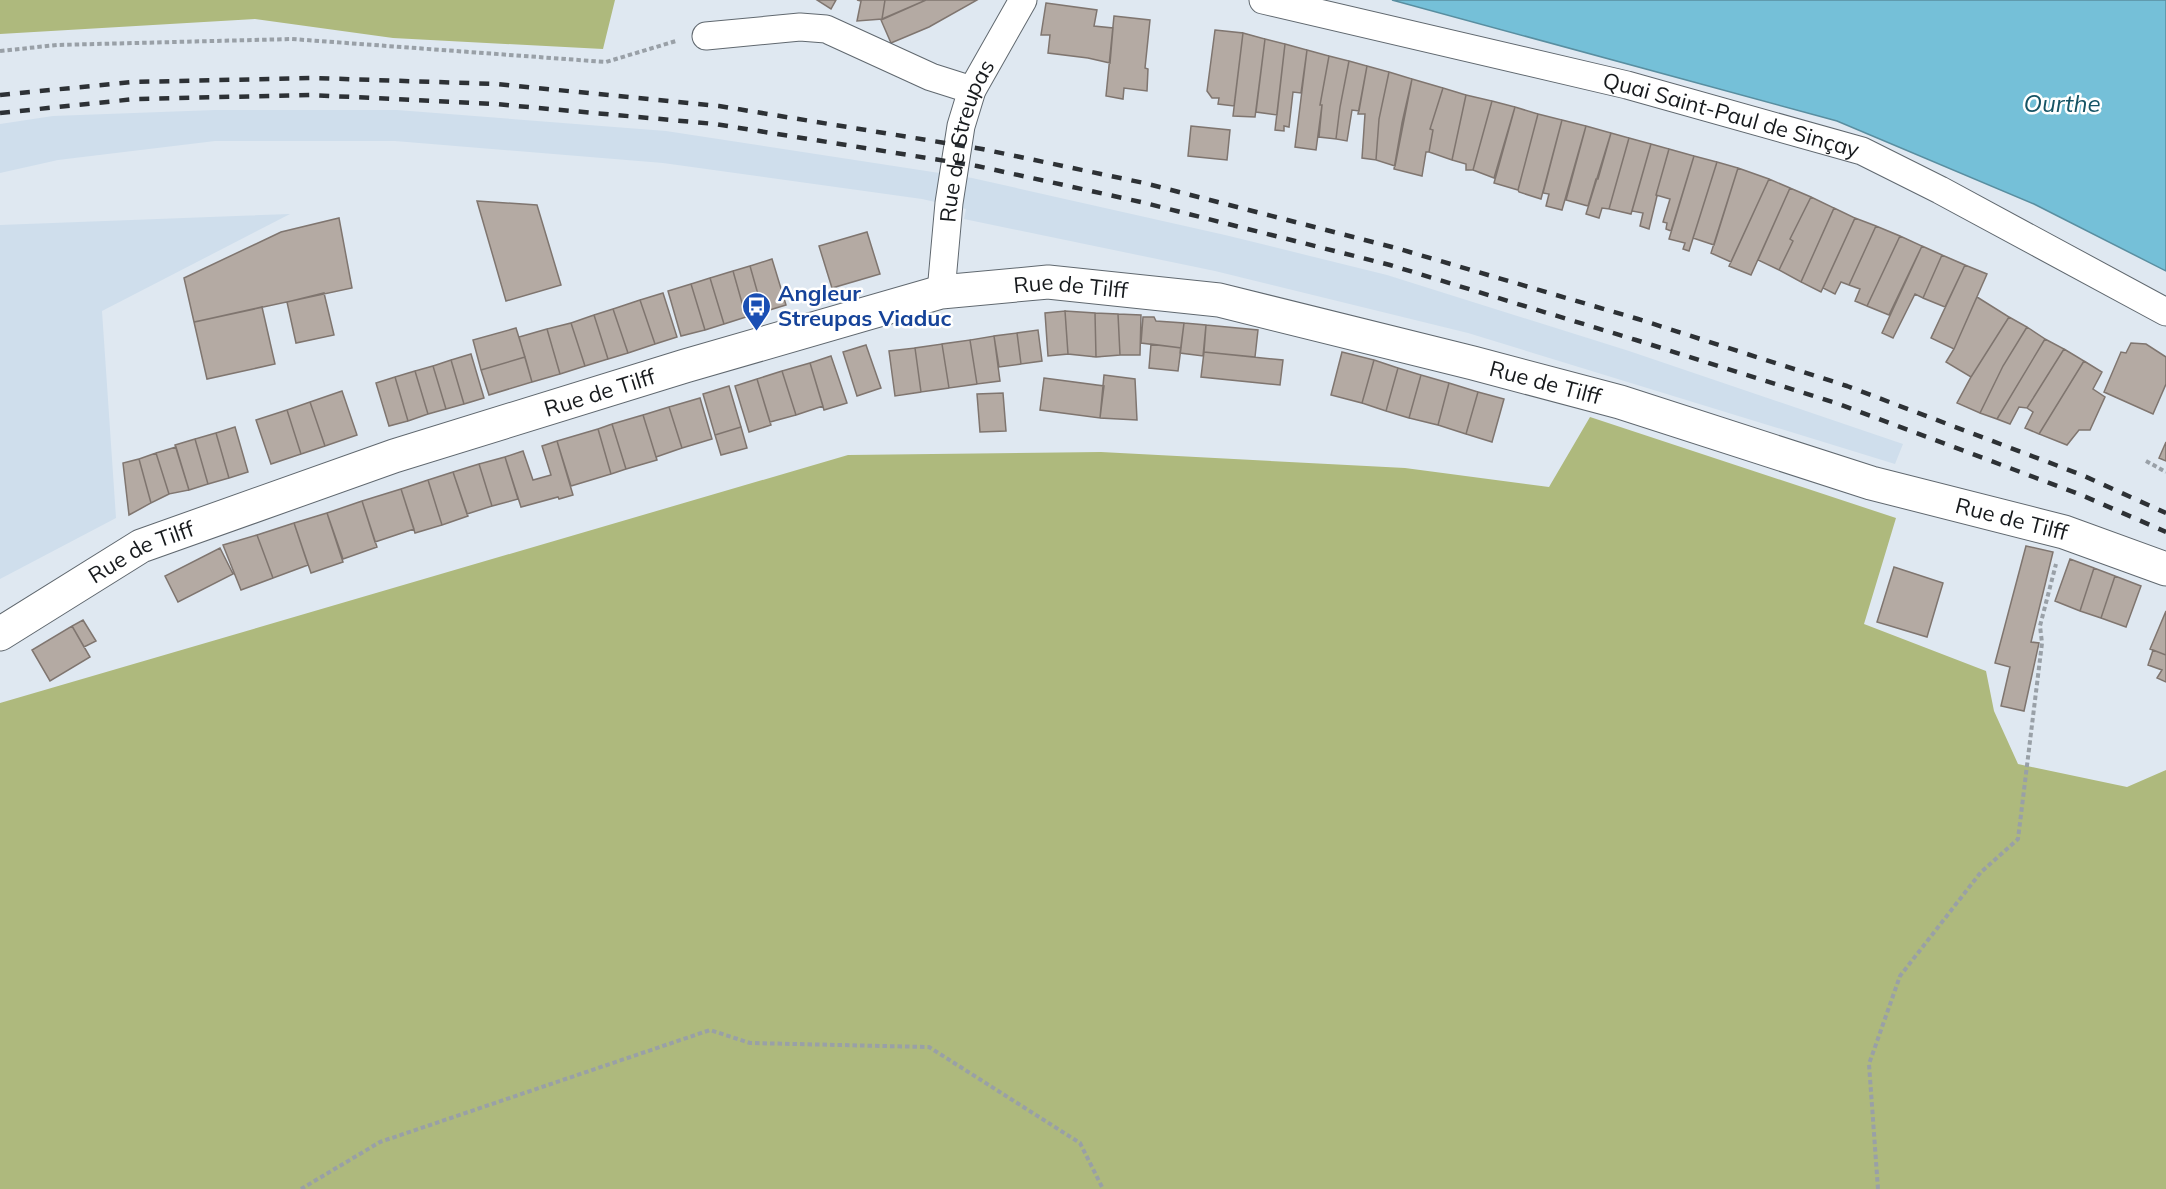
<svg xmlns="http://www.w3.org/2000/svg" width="2166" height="1189" viewBox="0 0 2166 1189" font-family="Mulish,sans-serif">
<rect width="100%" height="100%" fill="#dfe8f1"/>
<!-- built -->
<path fill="#cfdeec" d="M215,110h182l269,21 306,47 253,57 162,40 242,76 274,93 -8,20 -427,-131 -253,-62 -251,-52 2,-10 -44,-10 -259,-36 -268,-22h-180l-157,19 -58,13v-49l53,-8z
M290,214l-188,97 14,207 -116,61v-354z"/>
<!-- forest -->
<path fill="#aeb97d" d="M0,0h615l-12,49 -210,-11 -138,-19 -255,15z
M1590,417l306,101 -32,106 122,47 8,40 24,53 109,23 39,-17v419h-2166v-486l848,-248 253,-3 304,16 144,19z"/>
<!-- water -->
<path fill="#75c0d8" stroke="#598ea0" stroke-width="1.5" d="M1392,0h774v271l-132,-67 -197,-83z"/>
<!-- building -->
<path fill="#b4aaa3" stroke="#7f756f" stroke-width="1.5" d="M817,0h19l-5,9z
M857,0h28l-3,19 -25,2 4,-20z
M885,0h41l-44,19z
M926,0h51l-48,27 -38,16 -10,-23z
M1046,3l51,7 -3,16 19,2 -3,35 -22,-5 -40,-5 2,-18h-9z
M1114,16l36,4 -5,48 3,1 -1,22 -23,-3 -1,11 -17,-3z
M1215,30l28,3 -9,73 -16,-2 1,-6h-7l-5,-7z
M1243,33l22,6 -10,78 -22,-1z
M1265,39l20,5 -8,71 -21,-3z
M1285,44l22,6 -6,43 -8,-1 -4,35 -5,-1v5l-9,-1z
M1307,50l22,6 -9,49h2l-6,45 -21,-3z
M1329,56l20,5 -9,46 -4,32 -17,-2 3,-32h-2z
M1349,61l18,5 -8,45 -7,-1 -5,31 -11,-2 4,-32z
M1367,66l22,6 -10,47 -3,41 -14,-2 3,-44h-7z
M1389,72l23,7 -17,87 -19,-6 3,-41z
M1412,79l31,9 -13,41 3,1 -4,22h-3l-4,24 -28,-7 8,-46z
M1443,88l23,7 -14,65 -23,-8 4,-22 -3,-1z
M1466,95l26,6 -19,69h-7v-6l-14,-4z
M1492,101l23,6 -21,71 -21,-8z
M1515,107l23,7 -20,76 -24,-7z
M1538,114l24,6 -21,79 -22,-7 -1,-2z
M1562,120l24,6 -24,84 -16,-4 3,-12 -6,-1z
M1191,126l39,4 -3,30 -39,-4z
M1586,126l25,7 -13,46h-2l-8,27 -22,-6z
M1611,133l18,5 -20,71 -7,-1 -3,10 -13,-4z
M1629,138l22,6 -20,70 -22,-5z
M1651,144l18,5 -13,46 1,1 -8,33 -9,-3 3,-13 -11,-2z
M1669,149l25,7 -23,75 -5,-2 1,-6 -4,-1 7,-23 -14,-4z
M1694,156l23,6 -28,89 -6,-2 2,-6 -16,-4z
M1717,162l21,6 -24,77 -21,-7z
M1738,168l31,11 -38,83 -20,-9z
M1769,179l21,9 -39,87 -22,-9z
M1790,188l21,9 -21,42 3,2 -14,29 -21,-10z
M1811,197l23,11 -33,74 -22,-12 14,-29 -3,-2z
M477,201l60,4 24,80 -55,16z
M1834,208l21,10 -34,74 -20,-10z
M339,218l13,70 -158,34 -10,-44 97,-46z
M1855,218l21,8 -27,59 -8,-3 -6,12 -12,-6z
M1876,226l24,10 -33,70 -12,-5 5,-12 -11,-4z
M867,232l13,42 -48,14 -13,-42z
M1900,236l22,10 -33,69 -22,-9z
M1922,246l20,9 -19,43 -8,-4 -22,44 -11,-5z
M1942,255l23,10 -20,42 -22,-9z
M772,259l14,46 -23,7 -13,-46z
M1965,265l22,9 -33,75 -23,-11z
M750,266l13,46 -17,5 -13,-46z
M733,271l13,46 -22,7 -14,-46z
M710,278l14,46 -19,6 -14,-46z
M691,284l14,46 -24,6 -13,-45z
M324,293l10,42 -38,8 -9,-41z
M663,293l14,44 -22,7 -15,-44z
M1977,297l32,20 -38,60 -25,-15 8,-13z
M640,300l15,44 -27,9 -15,-44z
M262,307l13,57 -68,15 -13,-57z
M613,309l15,44 -20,6 -14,-44z
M1065,311l30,2 1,44 -28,-3z
M1065,311l3,43 -20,2 -3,-43z
M1095,313l23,1 2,41 -24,2z
M1118,314l23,1 -1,40h-20z
M594,315l14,44 -23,7 -14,-43z
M1143,317h11l2,4 28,2 -3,25 -40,-5z
M2009,317l18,10 -24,39 -23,47 -23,-10 14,-26z
M571,323l14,43 -25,8 -13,-45z
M1184,323l22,2 -3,31 -23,-3z
M1206,325l52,5 -3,27 -51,-5z
M2027,327l18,12 -48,80 -17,-6 23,-47z
M516,328l9,29 -44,13 -8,-30z
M547,329l13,45 -28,8 -13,-45z
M1038,330l4,31 -21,3 -4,-31z
M1017,333l4,31 -22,3 -5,-31z
M994,336l6,45 -23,3 -7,-44z
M2045,339l19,10 -37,59 -8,-1 -9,17 -13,-5z
M970,340l7,44 -28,4 -7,-44z
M2131,343l15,1 20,13v27l-13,30 -49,-22 17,-40 5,1z
M942,344l7,44 -28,4 -6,-44z
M1151,344l30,4 -3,23 -29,-3z
M866,345l15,43 -24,8 -14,-44z
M915,348l6,44 -26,4 -6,-45z
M2064,349l20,12 -45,73 -14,-6 8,-16 -6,-4z
M1204,352l79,8 -3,25 -79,-8z
M1342,352l32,8 -12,43 -31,-8z
M471,354l13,44 -20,6 -13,-44z
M831,356l16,47 -23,7 -14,-47z
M525,357l7,25 -43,13 -8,-25z
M451,360l13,44 -18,5 -13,-43z
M1374,360l24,8 -12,43 -24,-8z
M2084,361l18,11 -9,17 12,8 -15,33h-11l-12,15 -28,-11z
M810,363l13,43 -27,9 -14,-44z
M433,366l13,43 -18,5 -13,-43z
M1398,368l23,7 -12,43 -23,-7z
M415,371l13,43 -20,7 -13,-44z
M782,371l14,44 -26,7 -13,-43z
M1104,375l31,4 2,41 -37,-2z
M1421,375l28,8 -11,42 -29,-7z
M395,377l13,44 -19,5 -13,-43z
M1044,378l60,8 -4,32 -60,-8z
M757,379l14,46 -22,7 -14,-46z
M1449,383l29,9 -12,42 -28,-9z
M729,386l12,41 -26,8 -12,-41z
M342,391l15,44 -32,11 -15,-44z
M1478,392l26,7 -12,43 -26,-8z
M1003,393l3,38 -26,1 -3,-38z
M700,398l12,41 -30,9 -13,-41z
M310,402l15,44 -24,8 -14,-44z
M669,407l13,41 -26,9 -13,-42z
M287,410l14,44 -30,10 -15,-44z
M643,415l14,45 -31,9 -14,-45z
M612,424l14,45 -15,5 -13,-45z
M235,427l13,45 -19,6 -13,-45z
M741,427l6,21 -26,7 -6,-20z
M598,429l13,45 -40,12 -14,-45z
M216,433l13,45 -21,6 -13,-45z
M195,439l13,45 -19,6 -14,-45z
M557,441l16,54 -14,4 -1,-2 -37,10 -16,-50 18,-6 10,29 18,-5 -9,-29z
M2166,442v19l-7,-3z
M176,447l13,43 -20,4 -13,-41z
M156,453l13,41 -18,9 -12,-44z
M505,457l13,42 -26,7 -13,-42z
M139,459l12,44 -22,12 -6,-52z
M479,464l13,42 -25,8 -14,-42z
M453,472l15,44 -26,9 -14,-45z
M428,480l14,45 -27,8 -14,-44z
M401,489l13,40 -39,13 -13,-41z
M362,501l15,46 -34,12 -16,-46z
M327,513l16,49 -32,11 -17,-50z
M294,523l14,42 -35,13 -16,-43z
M257,535l16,43 -32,12 -18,-45z
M2026,546l27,6 -22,90 8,1 -15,68 -23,-5 9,-39 -15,-4z
M220,548l13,26 -55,28 -13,-26z
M2070,559l24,9 -14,43 -25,-10z
M1894,567l49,16 -16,54 -50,-15z
M2094,568l21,8 -14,42 -21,-7z
M2115,576l26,10 -15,41 -25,-9z
M2166,611v44l-16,-6z
M83,620l13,21 -12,6 -12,-21z
M72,626l18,31 -40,24 -18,-31z
M2153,650l13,5v27l-9,-4 5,-8 -14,-5z"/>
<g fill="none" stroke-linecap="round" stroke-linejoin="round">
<defs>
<g id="street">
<path id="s1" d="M1263,0l364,85 235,66 78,39 226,122"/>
<path d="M706,36l94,-9 26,2 105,48 41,13"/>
<path id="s2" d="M941,292l8,-89 12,-77 11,-36 51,-90"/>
</g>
<g id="secondary">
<path id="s3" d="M0,634l141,-88 253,-90 291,-90 256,-74 107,-10 171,18 254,63 147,39 251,81 193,49 102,37"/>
</g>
</defs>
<!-- street casing -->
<use href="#street" stroke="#60686f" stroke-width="29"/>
<!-- secondary casing -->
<use href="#secondary" stroke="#60686f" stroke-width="35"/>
<!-- path -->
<path stroke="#99a0a7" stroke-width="4" stroke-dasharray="4.5 3" stroke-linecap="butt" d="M0,51l57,-6 235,-6 314,23 70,-21
M2146,461l20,11
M301,1189l79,-47 330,-112 40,13 179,4 151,96 23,46
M1878,1189l-9,-125 31,-88 81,-104 37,-33 24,-196 -2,-17 16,-62"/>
<!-- street -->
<use href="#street" stroke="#fff" stroke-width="27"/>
<!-- secondary -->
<use href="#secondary" stroke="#fff" stroke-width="33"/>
<!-- rail -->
<path stroke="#2d3135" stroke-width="4.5" stroke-dasharray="10 10" stroke-linecap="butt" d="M0,95l132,-13 181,-4 184,6 222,22 263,43 162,34 252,65 242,71 209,67 235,89 84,38
M0,113l135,-14 176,-4 184,9 220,20 262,42 164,36 249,63 246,75 203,64 240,90 87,38"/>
</g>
<!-- icons -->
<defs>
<symbol id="bus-pin" viewBox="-11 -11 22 30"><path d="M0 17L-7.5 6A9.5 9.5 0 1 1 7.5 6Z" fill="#1a4fb4" stroke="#fff"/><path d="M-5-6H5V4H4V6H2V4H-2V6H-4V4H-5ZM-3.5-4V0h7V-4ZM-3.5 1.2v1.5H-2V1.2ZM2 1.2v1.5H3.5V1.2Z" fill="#fff"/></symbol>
</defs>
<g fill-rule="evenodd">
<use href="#bus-pin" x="740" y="290" width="33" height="45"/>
</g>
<g text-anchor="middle" stroke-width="5" stroke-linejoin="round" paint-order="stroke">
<!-- street labels -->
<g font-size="22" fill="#171a1d" stroke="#fff">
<text dy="8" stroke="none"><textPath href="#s1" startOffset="482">Quai Saint-Paul de Sinçay</textPath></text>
<text dy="8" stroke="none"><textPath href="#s2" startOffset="154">Rue de Streupas</textPath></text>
<text dy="8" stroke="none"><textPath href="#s3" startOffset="1136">Rue de Tilff</textPath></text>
<text dy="8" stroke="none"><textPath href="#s3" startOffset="1622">Rue de Tilff</textPath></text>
<text dy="8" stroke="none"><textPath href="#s3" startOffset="650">Rue de Tilff</textPath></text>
<text dy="8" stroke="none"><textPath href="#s3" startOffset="2108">Rue de Tilff</textPath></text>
<text dy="8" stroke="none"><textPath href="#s3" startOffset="164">Rue de Tilff</textPath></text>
</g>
<!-- transit labels -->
<g font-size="22" font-weight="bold" fill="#164399" stroke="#fff" text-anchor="start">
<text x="778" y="301">Angleur<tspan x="778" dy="25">Streupas Viaduc</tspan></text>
</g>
<!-- water labels -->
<g font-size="24" font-style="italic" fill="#165465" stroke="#fff">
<text x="2062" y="112">Ourthe</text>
</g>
</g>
</svg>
